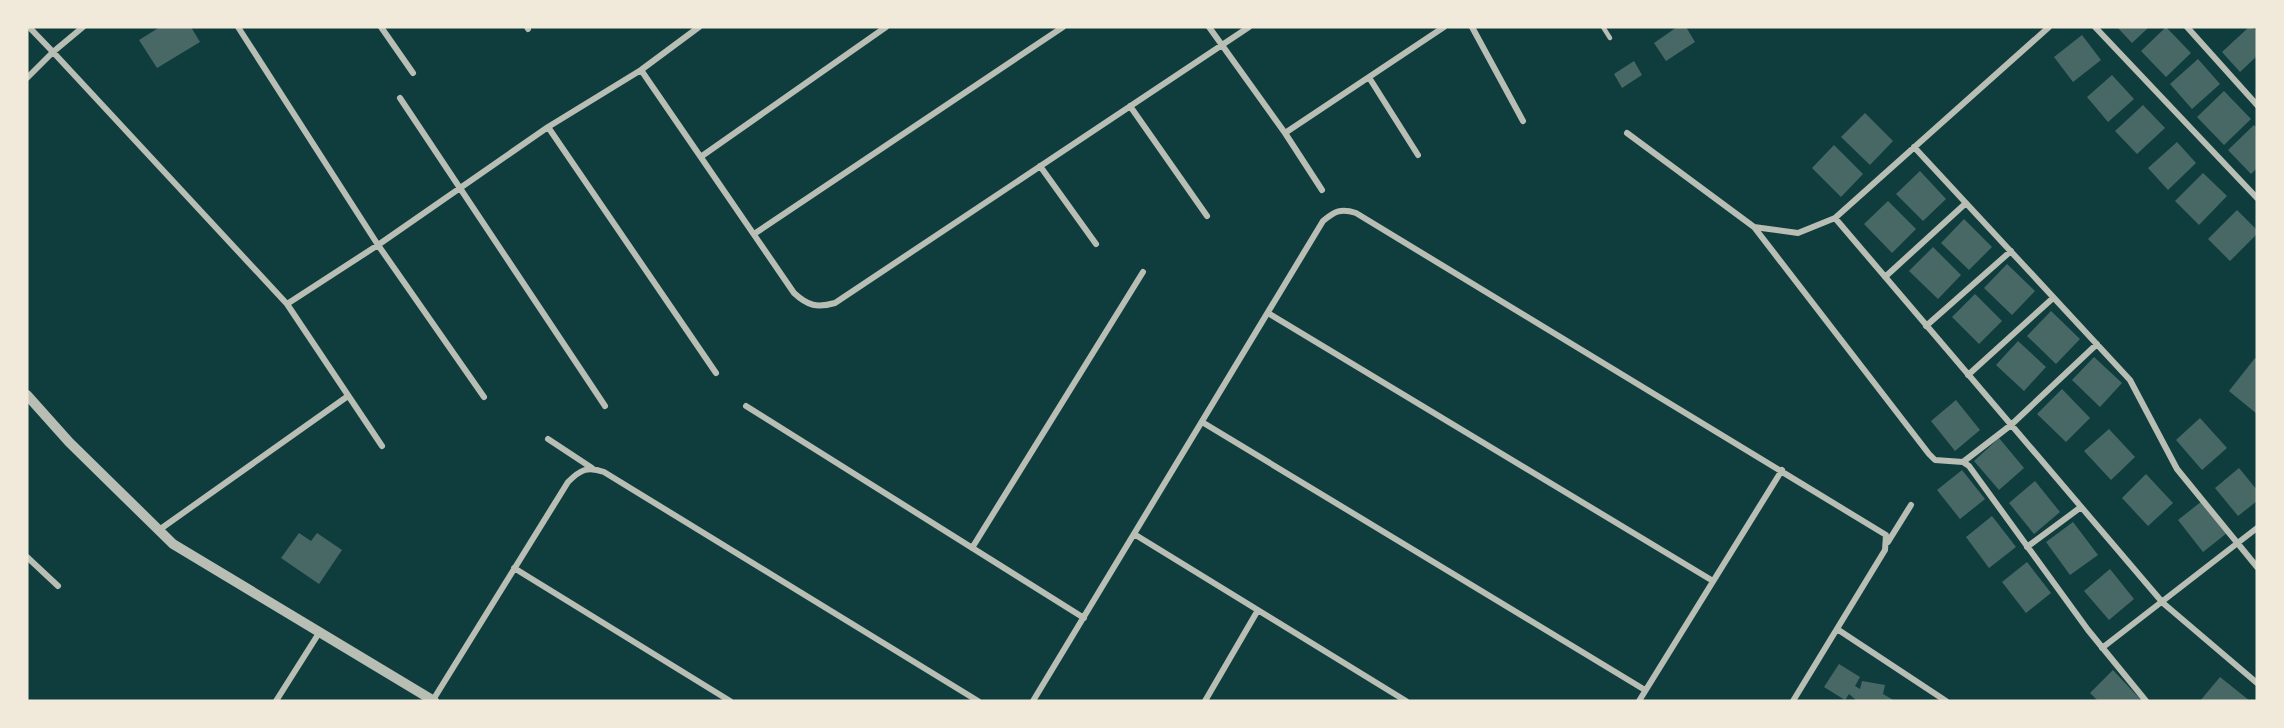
<svg xmlns="http://www.w3.org/2000/svg" width="2284" height="728" viewBox="0 0 2284 728" font-family="Raleway,sans-serif">
<rect width="100%" height="100%" fill="#0f3d3e"/>
<!-- building -->
<path fill="#486865" d="M160,27h31l9,15 -43,26 -18,-28z
M1677,27h9l9,15 -29,19 -12,-18z
M2117,27h32l-17,16z
M2166,27l25,26 -25,24 -25,-26z
M2249,27l8,3v26l-17,16 -18,-20z
M2082,35l19,25 -28,22 -19,-25z
M2198,59l22,25 -28,25 -22,-25z
M1634,61l8,14 -20,13 -8,-14z
M2112,75l22,24 -26,23 -21,-25z
M2224,91l27,28 -27,26 -27,-28z
M2143,105l22,23 -28,26 -22,-23z
M1865,113l28,28 -23,24 -29,-28z
M2254,125l3,3v40l-6,6 -23,-24z
M2177,142l19,21 -28,27 -20,-22z
M1834,145l29,29 -22,23 -29,-29z
M1920,171l26,28 -23,22 -27,-27z
M2203,173l24,23 -28,29 -24,-24z
M1888,201l28,28 -24,24 -28,-29z
M2237,210l20,20v4l-27,27 -22,-22z
M1964,219l28,28 -23,23 -28,-27z
M1933,247l28,28 -23,24 -29,-28z
M2007,264l28,27 -23,24 -28,-27z
M1975,294l27,27 -23,23 -27,-27z
M2051,311l29,28 -24,25 -29,-28z
M2018,341l28,26 -22,24 -28,-26z
M2094,357l28,26 -22,24 -28,-27z
M2255,358l2,2v54l-28,-23z
M2062,389l28,29 -24,24 -29,-28z
M1956,400l24,30 -25,21 -24,-30z
M2200,418l27,30 -25,22 -26,-30z
M2109,429l26,28 -24,23 -27,-29z
M1999,438l25,30 -25,22 -25,-29z
M2239,468l18,22v11l-19,15 -23,-28z
M1962,470l23,29 -25,20 -23,-29z
M2146,474l27,29 -25,23 -26,-28z
M2035,481l25,31 -26,22 -25,-31z
M2202,501l25,32 -24,19 -25,-32z
M1992,516l24,31 -27,21 -23,-31z
M2073,522l25,33 -28,20 -24,-33z
M299,533l12,8 6,-8 25,17 -23,34 -38,-26z
M2027,562l24,31 -25,20 -24,-31z
M2110,569l24,30 -25,21 -25,-29z
M1839,664l21,13 -5,9 5,3 2,-8 23,4 -2,9 12,7h-38l-8,-7 -4,6 -21,-13z
M2113,670l28,30 -1,1h-42l-8,-8z
M2220,677l30,24h-50z"/>
<g fill="none" stroke-linecap="round" stroke-linejoin="round">
<!-- service -->
<path stroke="#b8beb3" stroke-width="4.5" d="M1603,27l7,11"/>
<!-- minor -->
<path stroke="#b8beb3" stroke-width="6" d="M83,27l-30,25 234,252 95,142
M238,27l140,218 170,-118 93,-57 58,-43
M381,27l32,46
M527,27l1,2
M1209,27l76,106 159,-106
M1472,27l51,94
M2095,27l162,171
M2187,27l70,78
M641,70l153,223c14,13 23,15 41,10l414,-276
M27,78l26,-26 -24,-25
M1370,79l48,76
M400,98l205,308
M1130,106l77,110
M548,127l168,246
M1285,133l37,57
M1627,133l127,94 44,6 37,-15 214,-191
M1914,147l216,233 47,89 80,98
M702,156l184,-129
M1040,166l56,78
M1835,218l328,385 94,80
M1754,227l175,227 6,6 28,2 6,4 119,164 58,71
M754,234l309,-207
M1885,277l81,-74
M287,304l91,-59 106,152
M1268,313l445,268
M1926,326l85,-75
M1968,375l85,-77
M746,406l338,212
M1202,422l443,268
M548,439l44,29
M1963,462l48,-37 86,-81
M159,530l189,-134
M1134,534l272,167
M1888,542l23,-37
M2027,547l54,-40
M972,548l171,-276
M27,557l31,29
M514,568l216,133
M1837,629l109,72
M2102,648l155,-120
M433,700l135,-218c12,-12 19,-16 36,-10l374,229
M276,701l43,-68
M1033,701l290,-480c12,-10 18,-13 33,-8l530,322 -1,15 -92,151
M1205,701l53,-91
M1639,701l143,-231"/>
<!-- tertiary -->
<path stroke="#b8beb3" stroke-width="10" d="M27,395l42,47 104,102 261,157"/>
</g>
<!-- border -->
<rect width="2284" height="728" fill="none" stroke="#f1e9da" stroke-width="57"/>
</svg>
